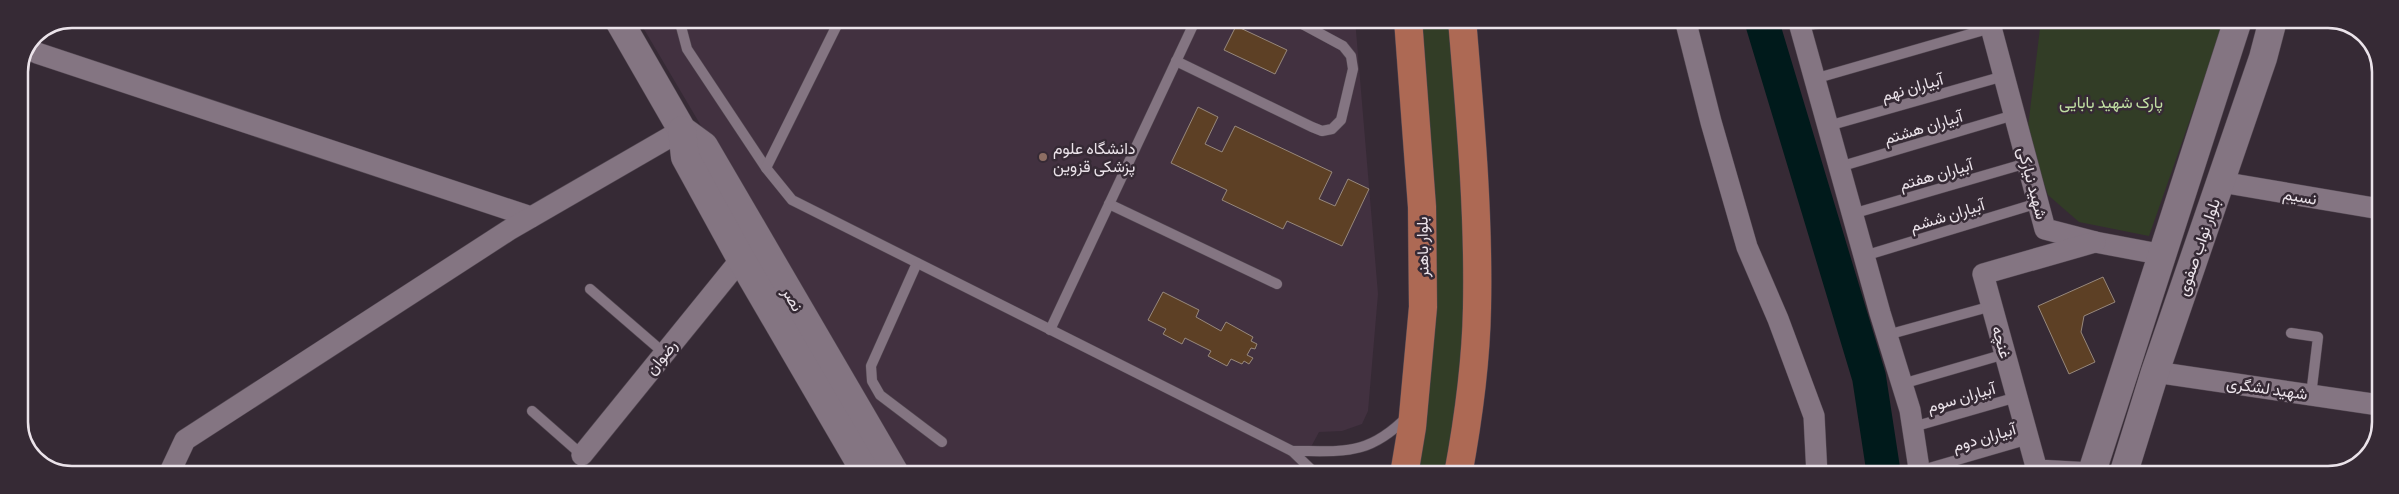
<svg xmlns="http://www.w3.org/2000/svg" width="2399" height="494" viewBox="0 0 2399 494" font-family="Manrope,Vazirmatn,sans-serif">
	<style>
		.built { fill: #423140 }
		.green { fill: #323d26 }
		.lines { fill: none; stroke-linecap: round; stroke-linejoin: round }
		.river { stroke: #001a1b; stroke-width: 34 }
		.building { fill: #5d4025; stroke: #97887c }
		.lane-casing { stroke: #534852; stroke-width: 11 }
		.street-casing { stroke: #534852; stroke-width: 22 }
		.secondary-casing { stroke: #534852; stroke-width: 29 }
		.primary-casing { stroke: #534852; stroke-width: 29 }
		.lane { stroke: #847582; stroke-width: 10 }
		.street { stroke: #847582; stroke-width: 21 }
		.secondary { stroke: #847582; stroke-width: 28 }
		.primary { stroke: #ad6954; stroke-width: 28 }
		.education-dot { fill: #8d6e63; stroke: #362a35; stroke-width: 2 }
		.labels { text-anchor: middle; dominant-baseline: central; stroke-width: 5; stroke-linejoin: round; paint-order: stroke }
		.street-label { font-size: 16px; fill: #ebe3ea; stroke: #362a35 }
		.park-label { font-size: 16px; fill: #c1e0a3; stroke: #362a35 }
		.poi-label { font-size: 16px; fill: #ebe3ea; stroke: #362a35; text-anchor: start }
		.rim { fill: none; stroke: #ebe3ea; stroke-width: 2.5 }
	</style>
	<rect width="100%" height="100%" fill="#362a35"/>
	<polygon class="built" points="638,19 1355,19 1378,294 1368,411 1362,424 1342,431 1319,432 1296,475 907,475"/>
	<g class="green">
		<polygon points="1408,19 1462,19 1475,205 1458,475 1404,475 1412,427"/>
		<polygon points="2041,20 2225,20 2149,236 2079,222 2048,195 2027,135"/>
	</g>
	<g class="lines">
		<polyline class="river" points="1761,19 1869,377 1884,475"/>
	</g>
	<g class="building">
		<polygon points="1236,26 1287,50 1275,74 1224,50"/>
		<polygon points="1198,107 1218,117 1205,144 1222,152 1235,126 1332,172 1319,199 1335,206 1348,179 1369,189 1342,246 1287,221 1283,229 1222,200 1227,190 1171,163"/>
		<polygon points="2103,277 2115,302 2084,316 2081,332 2095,362 2069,374 2038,306"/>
		<polygon points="1163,292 1199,310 1196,317 1221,331 1226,322 1253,337 1251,341 1257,344 1255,349 1251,348 1247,355 1253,358 1249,364 1244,361 1242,364 1231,359 1227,366 1208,356 1211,351 1185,338 1182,344 1163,334 1166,329 1148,320"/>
	</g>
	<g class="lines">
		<defs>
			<g id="lane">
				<polyline points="679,19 687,49 766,168 792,200 1292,451 1317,475"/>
				<polyline points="1799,26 1846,20"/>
				<polyline points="1176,61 1312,127 1322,131 1332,129 1341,120 1353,69 1351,56 1343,46 1293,19"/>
				<polyline points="1814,79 1991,28"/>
				<polyline points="1828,126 2004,76"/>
				<polyline points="1839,167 2014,115"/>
				<polyline points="766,168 840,19"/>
				<polyline points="1109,204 1277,284"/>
				<polyline points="1852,214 2027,163"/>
				<polyline points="1864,256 2038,203"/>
				<polyline points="917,263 871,366 872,381 880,395 942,442"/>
				<polyline points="590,289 664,353"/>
				<polyline points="1050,330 1196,19"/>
				<polyline points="2291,333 2318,337 2311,395"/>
				<polyline points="1887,335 1992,306"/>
				<polyline points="1902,384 2005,354"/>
				<polyline points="532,411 582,455"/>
				<polyline points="1913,427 2017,397"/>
				<path d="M 1292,451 C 1345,451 1368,456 1407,417"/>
				<polyline points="1919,471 2029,439"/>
			</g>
			<g id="street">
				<polyline points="1685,19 1711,122 1747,247 1778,319 1814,416 1817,475"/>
				<polyline points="1798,19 1880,313 1910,410 1920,475"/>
				<polyline points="1989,20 2045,229 2095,242 2164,255"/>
				<polyline points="37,53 531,217"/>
				<polyline points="2221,182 2380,209"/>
				<polyline points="2155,372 2379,405"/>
				<polyline points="582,455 741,259"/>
				<polyline points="2092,473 2037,470 1983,274 2095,242"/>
				<polyline points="169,474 185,440 509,230 682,130"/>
			</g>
			<g id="secondary">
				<polyline points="618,19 682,130 704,146 896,475"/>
				<polyline points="682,130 685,157 741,259 867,475"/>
				<polyline points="2091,475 2238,20"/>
				<polyline points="2123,475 2155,372 2263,58 2273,20"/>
			</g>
			<g id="primary">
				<polyline points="1404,475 1412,427 1423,307 1422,207 1408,19"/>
				<path d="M 1458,475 C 1468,421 1476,363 1477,308 C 1479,212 1470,115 1462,19"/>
			</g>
		</defs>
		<use href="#lane" class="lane-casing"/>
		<use href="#street" class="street-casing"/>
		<use href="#secondary" class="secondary-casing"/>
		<use href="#primary" class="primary-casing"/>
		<use href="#lane" class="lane"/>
		<use href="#street" class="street"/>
		<use href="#secondary" class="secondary"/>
		<use href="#primary" class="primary"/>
	</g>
	<circle class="education-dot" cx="1043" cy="157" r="5"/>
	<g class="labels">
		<g class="street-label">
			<text transform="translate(1912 87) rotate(-16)">آبیاران نهم</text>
			<text transform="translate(1923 127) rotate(-17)">آبیاران هشتم</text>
			<text transform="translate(1936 174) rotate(-16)">آبیاران هفتم</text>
			<text transform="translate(2033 183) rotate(75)">شهید نیارکی</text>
			<text transform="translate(2300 196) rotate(10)">نسیم</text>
			<text transform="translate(1947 215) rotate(-17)">آبیاران ششم</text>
			<text transform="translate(1422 247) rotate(-91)">بلوار باهنر</text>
			<text transform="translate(2198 247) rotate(-71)">بلوار نواب صفوی</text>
			<text transform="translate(793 299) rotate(60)">نصر</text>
			<text transform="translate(2002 342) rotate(74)">غنچه</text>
			<text transform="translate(661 357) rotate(-51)">رضوان</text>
			<text transform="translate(2267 388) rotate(8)">شهید لشگری</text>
			<text transform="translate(1961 397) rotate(-16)">آبیاران سوم</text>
			<text transform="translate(1984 437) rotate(-16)">آبیاران دوم</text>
		</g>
		<g class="park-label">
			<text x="2111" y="102">پارک شهید بابایی</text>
		</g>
		<g class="poi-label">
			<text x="1053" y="148">دانشگاه علوم<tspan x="1053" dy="18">پزشکی قزوین</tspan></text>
		</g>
	</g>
	<path d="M0 0H2399V494H0ZM72 28H2328A44 44 0 0 1 2372 72V422A44 44 0 0 1 2328 466H72A44 44 0 0 1 28 422V72A44 44 0 0 1 72 28Z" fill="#362a35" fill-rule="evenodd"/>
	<path class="rim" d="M72 28H2328A44 44 0 0 1 2372 72V422A44 44 0 0 1 2328 466H72A44 44 0 0 1 28 422V72A44 44 0 0 1 72 28Z"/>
</svg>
